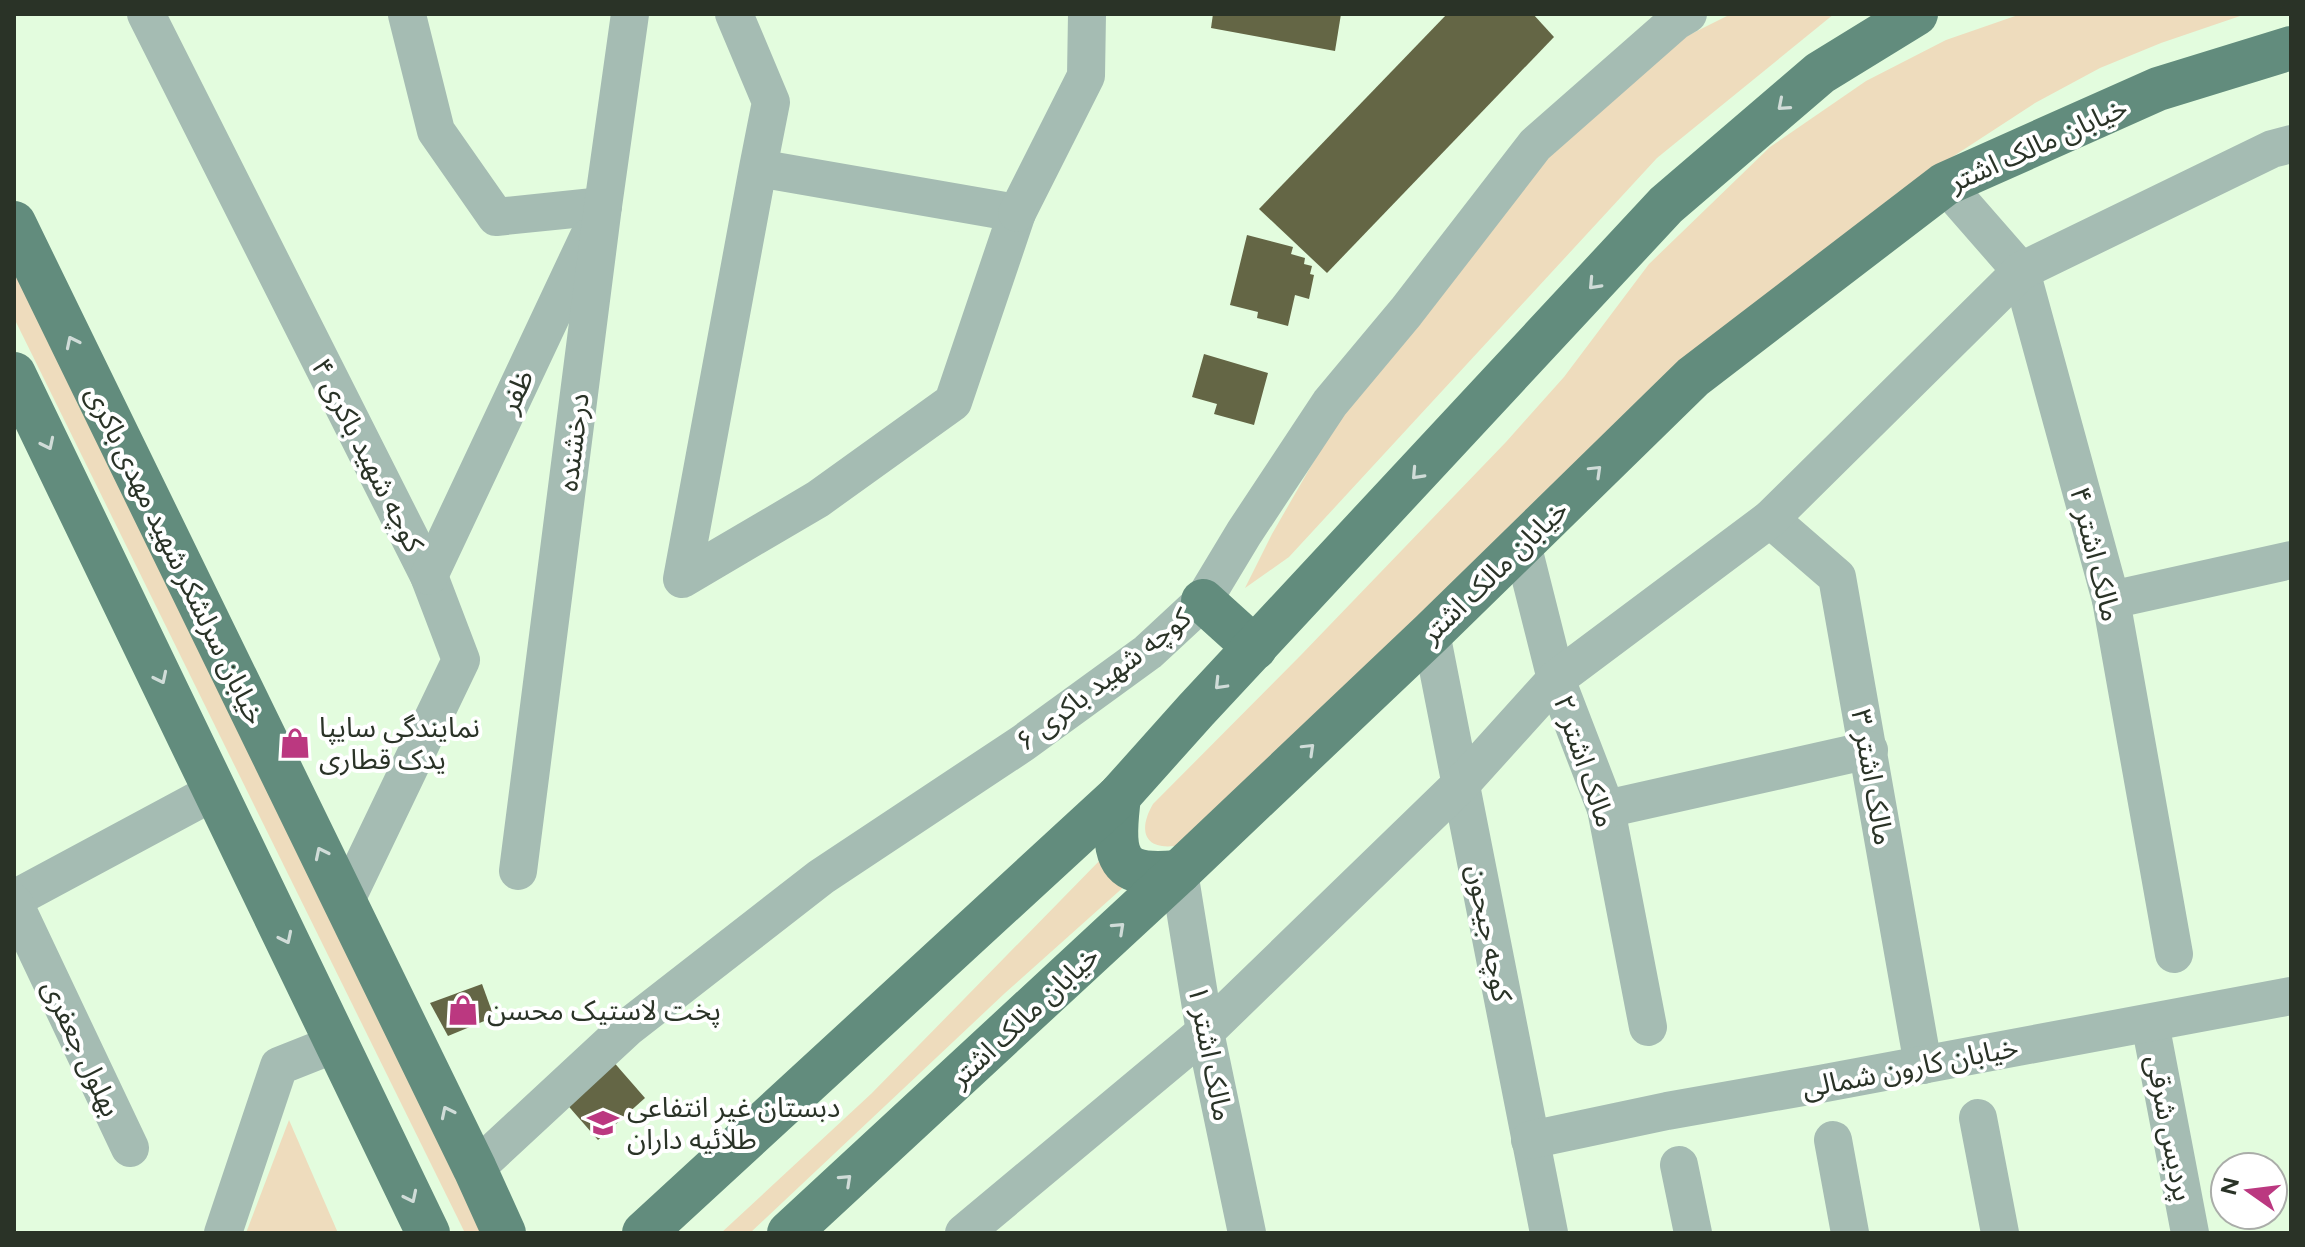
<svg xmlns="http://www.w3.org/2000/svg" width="2305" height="1247" viewBox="0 0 2305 1247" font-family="Figtree,'Noto Sans Arabic',sans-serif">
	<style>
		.green { fill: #eedcbd }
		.building { fill: #646645 }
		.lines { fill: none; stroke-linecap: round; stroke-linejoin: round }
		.minor { stroke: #a5bcb3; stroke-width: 38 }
		.major { stroke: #628c7d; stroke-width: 44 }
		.oneway { stroke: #d0dcd8 }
		.labels { text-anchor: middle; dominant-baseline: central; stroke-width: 8; stroke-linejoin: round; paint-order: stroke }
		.street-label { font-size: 28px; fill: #2a3327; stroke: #fff }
		.poi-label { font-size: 28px; fill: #2a3327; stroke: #fff; text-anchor: start }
	</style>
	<rect width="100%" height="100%" fill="#e3fcde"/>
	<g class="green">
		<polygon points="1731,14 1834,14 1657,158 1289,557 1245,588 1272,534 1353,393 1555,146 1679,40"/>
		<path d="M 2021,14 L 2246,14 L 2161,43 L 2100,68 L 2035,103 L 1897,193 L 1410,624 L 1175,846 C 1142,850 1139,828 1153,804 L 1301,655 L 1506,442 L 1564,377 L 1649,264 L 1770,147 L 1866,81 L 1946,40 Z"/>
		<polygon points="14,261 491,1233 465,1233 14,318"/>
		<polygon points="1105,855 1127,884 1005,993 750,1233 721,1233 872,1093"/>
		<polygon points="289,1120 338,1233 246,1233"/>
	</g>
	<g class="building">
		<polygon points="1213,14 1341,14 1335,51 1211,28"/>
		<polygon points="1447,14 1533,14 1554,37 1327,273 1259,209"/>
		<polygon points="1247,235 1293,247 1291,254 1305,258 1304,264 1312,266 1310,274 1314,275 1309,299 1295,295 1288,326 1257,318 1258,312 1230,305"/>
		<polygon points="1204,354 1268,373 1254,425 1214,414 1217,404 1192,397"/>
		<polygon points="482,984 494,1017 448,1036 430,1003"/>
		<polygon points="611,1059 645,1098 598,1140 564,1101"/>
	</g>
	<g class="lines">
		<g class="minor">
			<polyline points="146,14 429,576 461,660 345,902"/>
			<polyline points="734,14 771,102 758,168 682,579 818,499 953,402 1017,213 758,168"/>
			<polyline points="407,15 436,131 496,217 603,206"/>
			<polyline points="1945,184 2021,271 2111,600 2174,954"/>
			<polyline points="1017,213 1086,76 1087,14"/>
			<polyline points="1770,519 1837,577 1923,1065"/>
			<polyline points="1522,544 1556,679 1606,809 1648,1027"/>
			<polyline points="429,576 588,238"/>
			<polyline points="2111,600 2291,560"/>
			<polyline points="1431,633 1549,1233"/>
			<polyline points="1606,809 1869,750"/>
			<polyline points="518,871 603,206 630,14"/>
			<polyline points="1179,872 1205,1032 1247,1233"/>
			<polyline points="14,899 215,791"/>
			<polyline points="14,903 130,1148"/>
			<polyline points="2150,1023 2190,1233"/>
			<polyline points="1978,1118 2000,1233"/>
			<polyline points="1530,1140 1667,1111 1820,1084 2291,996"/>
			<polyline points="1833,1140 1850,1233"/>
			<polyline points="1679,1165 1693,1233"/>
			<polyline points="475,1169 627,1028 821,877 1023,743 1148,652 1203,601 1244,533 1330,403 1406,312 1535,145 1676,21 1688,14"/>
			<polyline points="223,1233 279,1066 337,1043"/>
			<polyline points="964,1233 1205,1032 1462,783 1556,679 1770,519 2021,271 2272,149 2291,144"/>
		</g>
		<g class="major">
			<polyline points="14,223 475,1169 504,1233"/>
			<polyline points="14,374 428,1233"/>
			<polyline points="1203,601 1255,648"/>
			<path d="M 1119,796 C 1117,818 1109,858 1133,869 C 1146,875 1165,873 1179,872"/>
			<polyline points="644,1233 1119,796 1196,710 1666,205 1820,73 1916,14"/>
			<polyline points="789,1233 1179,872 1431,633 1693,377 1945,184 2158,89 2291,48"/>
		</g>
	</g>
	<defs><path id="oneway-chevron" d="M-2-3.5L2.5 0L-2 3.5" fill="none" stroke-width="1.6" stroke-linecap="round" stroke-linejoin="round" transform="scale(2)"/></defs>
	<g class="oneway">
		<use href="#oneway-chevron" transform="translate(1783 105) rotate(139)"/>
		<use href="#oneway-chevron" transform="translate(1594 284) rotate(133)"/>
		<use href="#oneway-chevron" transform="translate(72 342) rotate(-116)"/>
		<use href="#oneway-chevron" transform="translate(48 444) rotate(64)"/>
		<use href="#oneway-chevron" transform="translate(1596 471) rotate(-44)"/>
		<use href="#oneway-chevron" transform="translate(1417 474) rotate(133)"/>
		<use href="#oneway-chevron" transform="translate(161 678) rotate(64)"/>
		<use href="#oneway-chevron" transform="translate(1220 684) rotate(134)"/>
		<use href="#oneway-chevron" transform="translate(1309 749) rotate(-44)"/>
		<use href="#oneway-chevron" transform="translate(321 853) rotate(-116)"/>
		<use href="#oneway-chevron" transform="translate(1119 928) rotate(-43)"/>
		<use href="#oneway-chevron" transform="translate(286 938) rotate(64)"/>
		<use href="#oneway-chevron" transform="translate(447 1112) rotate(-116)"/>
		<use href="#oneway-chevron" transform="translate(846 1180) rotate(-43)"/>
		<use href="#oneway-chevron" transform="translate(411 1197) rotate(64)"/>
	</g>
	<defs>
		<symbol id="shop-bare" viewBox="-9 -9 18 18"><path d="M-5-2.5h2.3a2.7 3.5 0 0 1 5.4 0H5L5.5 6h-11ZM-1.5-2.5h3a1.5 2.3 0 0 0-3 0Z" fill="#bb3880" stroke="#fff" stroke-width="2.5" paint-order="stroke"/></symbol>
		<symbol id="school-bare" viewBox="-9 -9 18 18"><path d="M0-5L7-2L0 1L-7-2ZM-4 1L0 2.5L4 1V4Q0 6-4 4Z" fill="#bb3880" stroke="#fff" stroke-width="2.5" paint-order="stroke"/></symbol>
	</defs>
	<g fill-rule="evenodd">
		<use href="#shop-bare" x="273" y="721" width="44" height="44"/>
		<use href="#shop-bare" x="441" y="988" width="44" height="44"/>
		<use href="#school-bare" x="581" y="1101" width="44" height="44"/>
	</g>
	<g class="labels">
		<g class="street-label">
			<text transform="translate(2038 144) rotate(-24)">خیابان مالک اشتر</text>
			<text transform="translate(516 391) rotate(-65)">ظفر</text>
			<text transform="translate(573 442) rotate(-83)">درخشنده</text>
			<text transform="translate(368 455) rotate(63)">کوچه شهید باکری ۴</text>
			<text transform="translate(2096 554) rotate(76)">مالک اشتر ۴</text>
			<text transform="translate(176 555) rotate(64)">خیابان سرلشکر شهید مهدی باکری</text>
			<text transform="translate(1494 571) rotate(-44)">خیابان مالک اشتر</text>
			<text transform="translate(1103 679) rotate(-38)">کوچه شهید باکری ۶</text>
			<text transform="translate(1585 761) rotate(71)">مالک اشتر ۲</text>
			<text transform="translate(1873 777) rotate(80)">مالک اشتر ۳</text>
			<text transform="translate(1490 933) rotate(79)">کوچه جیحون</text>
			<text transform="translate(1024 1016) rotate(-43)">خیابان مالک اشتر</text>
			<text transform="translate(82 1048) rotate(65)">بهلول جعفری</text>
			<text transform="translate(1211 1053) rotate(79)">مالک اشتر ۱</text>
			<text transform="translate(1910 1067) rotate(-11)">خیابان کارون شمالی</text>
			<text transform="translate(2170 1128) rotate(79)">پردیس شرقی</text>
		</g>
		<g class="poi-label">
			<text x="319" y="727">نمایندگی سایپا<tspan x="319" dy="32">یدک قطاری</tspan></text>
			<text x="487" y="1010">پخت لاستیک محسن</text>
			<text x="627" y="1107">دبستان غیر انتفاعی<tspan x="627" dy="32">طلائیه داران</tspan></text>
		</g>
	</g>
	<rect width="2305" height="1247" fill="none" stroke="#2a3327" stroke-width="32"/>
	<g transform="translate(2249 1191) rotate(284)"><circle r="38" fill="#ffffff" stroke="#aaada9" stroke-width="2"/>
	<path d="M0-6L14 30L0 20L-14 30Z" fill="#bb3880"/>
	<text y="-12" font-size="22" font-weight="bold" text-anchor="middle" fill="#2a3327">N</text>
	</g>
</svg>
